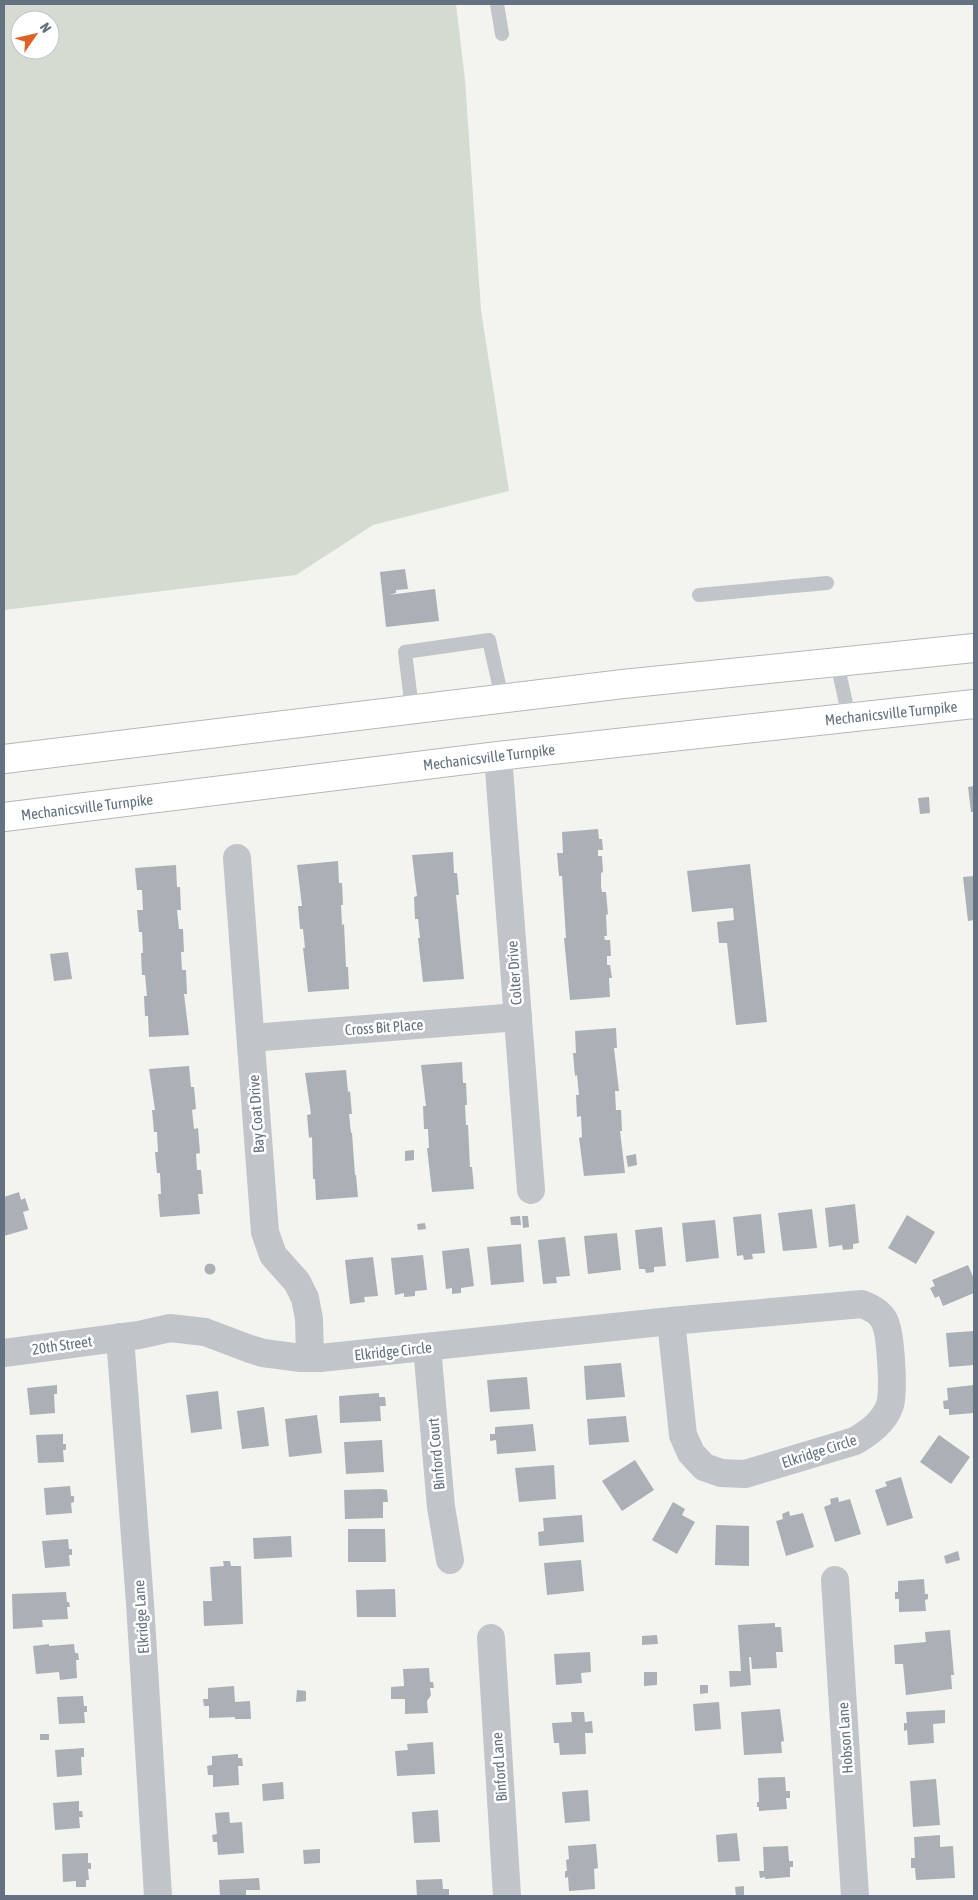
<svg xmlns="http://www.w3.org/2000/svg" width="978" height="1900" viewBox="0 0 978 1900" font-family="'Asap Condensed',sans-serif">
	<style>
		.green { fill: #d4dbd1; fill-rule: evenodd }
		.building { fill: #aab0b5 }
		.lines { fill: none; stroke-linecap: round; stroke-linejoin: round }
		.trunk-casing { stroke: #b4b7ba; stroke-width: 30 }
		.service { stroke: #c1c4c8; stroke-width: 14 }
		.minor { stroke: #c1c4c8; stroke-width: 28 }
		.trunk { stroke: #fff; stroke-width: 28 }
		.labels { text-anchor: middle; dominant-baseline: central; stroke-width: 5; stroke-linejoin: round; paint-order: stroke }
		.street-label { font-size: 15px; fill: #637180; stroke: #fff }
	</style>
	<rect width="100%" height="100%" fill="#f3f4f0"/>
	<path class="green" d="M 4,4 L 456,4 L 465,80 L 481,310 L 509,491 L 373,525 L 296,575 L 4,610 ZM 20,20 L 50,20 L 50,50 L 20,50 Z"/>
	<g class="building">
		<polygon points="405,569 408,589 396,590 396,593 389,595 435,589 439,621 386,627 380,572"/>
		<polygon points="974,786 974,812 971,812 968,787"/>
		<polygon points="929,797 930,813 920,814 918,798"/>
		<polygon points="598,829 599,839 602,839 603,850 598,850 598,856 602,856 603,872 601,873 601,887 602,892 606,892 608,914 606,915 607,936 604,936 605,940 610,940 611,956 607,956 607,965 610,965 612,978 609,978 610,997 570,1000 564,938 566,938 562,876 559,876 557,853 563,853 562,832"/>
		<polygon points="453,852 454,873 457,873 459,895 456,895 464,979 423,982 418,938 420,938 418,919 415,919 414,897 417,896 412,855"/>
		<polygon points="338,861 339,883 342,883 343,905 341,905 342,925 344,924 346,967 348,967 349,989 308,992 303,948 305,948 303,929 300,929 298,906 302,906 297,865"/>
		<polygon points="750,864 767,1022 736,1025 727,943 719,943 717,922 734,920 733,908 692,912 687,871"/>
		<polygon points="176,865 177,887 180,887 181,910 177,910 179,929 183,929 184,952 181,952 182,970 186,970 187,994 184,994 189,1035 149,1037 148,1016 145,1016 144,996 147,996 145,975 142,975 141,953 143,953 142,932 139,932 137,910 143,910 142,890 137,890 135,868"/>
		<polygon points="974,876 974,920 968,921 963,877"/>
		<polygon points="68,952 72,979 54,981 50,954"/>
		<polygon points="616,1028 617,1048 614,1048 619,1091 615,1091 616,1110 621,1110 622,1131 620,1131 625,1173 584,1176 579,1138 582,1137 581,1116 577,1117 576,1095 579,1095 577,1075 575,1076 573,1053 576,1053 575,1031"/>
		<polygon points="462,1062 463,1083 466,1083 467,1105 465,1105 466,1125 468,1125 470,1167 472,1167 474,1189 432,1192 427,1148 429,1148 428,1129 424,1129 423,1106 426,1106 421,1065"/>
		<polygon points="189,1066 191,1087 194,1087 196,1109 192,1110 194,1129 198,1128 200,1153 196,1154 197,1170 201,1170 203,1194 198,1194 200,1214 160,1217 158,1194 161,1194 160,1173 157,1173 155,1152 158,1152 157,1132 154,1132 152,1110 155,1110 149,1069"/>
		<polygon points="346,1070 348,1092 350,1091 352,1114 349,1114 351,1133 352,1133 355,1175 356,1175 358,1197 316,1200 315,1179 313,1179 312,1137 309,1138 307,1115 311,1114 305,1073"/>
		<polygon points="414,1150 414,1160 405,1161 405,1151"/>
		<polygon points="636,1154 637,1165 628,1167 626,1156"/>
		<polygon points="19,1192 21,1200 25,1198 29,1210 23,1212 28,1229 4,1236 4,1197"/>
		<polygon points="855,1204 859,1243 853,1244 853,1249 843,1250 842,1245 829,1247 825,1208"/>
		<polygon points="812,1209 817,1248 783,1251 778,1213"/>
		<polygon points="761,1214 765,1253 752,1254 753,1259 744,1260 743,1255 737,1256 733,1217"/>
		<polygon points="907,1215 935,1232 916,1264 888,1248"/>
		<polygon points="520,1216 521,1225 511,1225 510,1217"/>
		<polygon points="522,1216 528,1216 529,1227 523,1228"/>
		<polygon points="715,1220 719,1258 686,1262 682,1223"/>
		<polygon points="425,1223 426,1229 418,1230 417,1224"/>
		<polygon points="662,1227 666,1266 654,1267 654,1272 646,1273 645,1269 639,1269 635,1230"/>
		<polygon points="617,1233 621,1270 588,1274 584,1236"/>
		<polygon points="565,1237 570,1276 556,1277 557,1283 543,1284 538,1240"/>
		<polygon points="521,1244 524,1282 491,1285 487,1247"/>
		<polygon points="469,1248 474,1286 461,1288 461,1293 452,1294 452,1288 446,1289 442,1251"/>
		<polygon points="423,1255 427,1290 415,1291 415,1296 404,1297 404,1293 395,1295 391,1258"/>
		<polygon points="373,1257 378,1296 364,1297 365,1302 350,1304 345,1260"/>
		<circle cx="210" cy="1269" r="5.5"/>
		<polygon points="968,1265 974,1279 974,1293 943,1306 939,1296 935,1298 930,1288 935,1286 932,1280"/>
		<polygon points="974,1331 974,1365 949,1367 946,1333"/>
		<polygon points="621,1363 625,1397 586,1400 584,1366"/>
		<polygon points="527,1377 530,1409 490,1412 487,1380"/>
		<polygon points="57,1385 57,1394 54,1394 55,1413 30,1415 27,1388"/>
		<polygon points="974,1385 974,1413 949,1415 949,1409 944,1409 943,1401 948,1400 947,1388"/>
		<polygon points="218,1391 222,1429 191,1433 186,1395"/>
		<polygon points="379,1393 379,1397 385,1397 386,1406 380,1406 381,1421 340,1423 339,1396"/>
		<polygon points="264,1407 269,1446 242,1449 237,1411"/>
		<polygon points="317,1415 322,1453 289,1457 285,1419"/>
		<polygon points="626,1416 629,1442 589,1445 587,1419"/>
		<polygon points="533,1424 536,1451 497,1454 496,1440 490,1441 490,1434 495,1434 495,1427"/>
		<polygon points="63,1434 63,1444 66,1444 66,1450 63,1450 64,1462 38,1463 36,1435"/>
		<polygon points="939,1435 970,1457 951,1484 920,1462"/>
		<polygon points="382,1440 384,1472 346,1474 344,1442"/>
		<polygon points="635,1460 654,1490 622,1511 602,1481"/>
		<polygon points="554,1465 556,1499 519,1502 515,1468"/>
		<polygon points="901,1477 913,1518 887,1526 875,1490 887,1486 885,1482"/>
		<polygon points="70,1486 71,1496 74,1496 74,1502 71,1503 72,1513 46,1515 44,1488"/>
		<polygon points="381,1489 387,1490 388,1502 383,1502 383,1518 345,1519 344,1490"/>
		<polygon points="838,1497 839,1502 850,1499 861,1534 835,1542 824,1507 831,1504 830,1499"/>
		<polygon points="673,1502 685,1509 682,1515 695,1522 677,1554 652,1540"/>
		<polygon points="789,1511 790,1516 803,1513 814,1547 786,1556 776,1521 783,1519 782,1514"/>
		<polygon points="582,1515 584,1542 539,1546 538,1532 544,1531 543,1518"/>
		<polygon points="716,1525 749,1526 749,1566 715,1565"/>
		<polygon points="348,1529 385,1529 386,1562 348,1562"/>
		<polygon points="291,1536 292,1557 254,1559 253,1538"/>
		<polygon points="68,1539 69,1549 72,1549 72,1555 69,1555 70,1566 45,1568 42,1541"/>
		<polygon points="958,1551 960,1560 946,1564 944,1556"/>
		<polygon points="581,1560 584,1591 547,1595 544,1563"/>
		<polygon points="223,1561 230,1561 231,1566 241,1566 243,1624 204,1626 203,1601 212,1601 210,1567 224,1566"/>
		<polygon points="924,1579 925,1594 928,1594 928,1599 925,1600 926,1611 899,1612 899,1599 895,1599 895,1592 898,1592 898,1581"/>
		<polygon points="395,1589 396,1617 357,1617 356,1590"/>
		<polygon points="66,1592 67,1602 69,1602 70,1607 67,1607 68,1619 42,1620 43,1627 13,1629 12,1594"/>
		<polygon points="775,1623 775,1627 781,1627 783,1652 776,1652 777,1668 752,1669 751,1657 749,1657 751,1685 730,1687 729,1671 741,1671 738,1625"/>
		<polygon points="950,1630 954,1675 951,1675 952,1689 906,1695 903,1664 895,1664 894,1645 926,1642 925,1632"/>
		<polygon points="657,1635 658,1644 642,1645 642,1636"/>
		<polygon points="49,1644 49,1646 74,1644 75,1653 78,1653 79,1660 76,1660 77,1678 60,1680 59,1672 36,1674 33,1646"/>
		<polygon points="590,1652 591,1672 581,1673 582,1683 556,1685 554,1654"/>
		<polygon points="429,1668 430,1682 433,1682 434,1688 430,1688 431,1695 427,1701 428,1713 405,1714 405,1699 391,1699 391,1687 404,1686 403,1669"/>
		<polygon points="644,1672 657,1672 657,1685 644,1686"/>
		<polygon points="700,1685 708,1685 708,1693 700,1694"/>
		<polygon points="234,1686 235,1702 250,1701 251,1719 235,1719 235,1717 209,1718 209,1706 204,1706 203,1699 208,1699 208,1688"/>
		<polygon points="297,1690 306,1691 306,1701 296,1702"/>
		<polygon points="83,1696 84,1706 87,1706 87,1712 84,1712 85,1723 59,1724 57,1697"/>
		<polygon points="719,1702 721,1729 695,1731 693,1704"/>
		<polygon points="780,1709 784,1741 781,1742 782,1753 744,1755 741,1712"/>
		<polygon points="945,1710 945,1723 933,1724 934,1743 908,1745 907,1730 904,1731 904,1723 907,1723 906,1712"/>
		<polygon points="571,1712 584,1712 585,1722 592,1721 593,1733 585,1733 586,1754 560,1755 559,1743 554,1743 552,1723 572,1722"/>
		<rect x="40" y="1734" width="9" height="6"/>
		<polygon points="433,1742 435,1774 397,1776 395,1751 408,1750 407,1744"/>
		<polygon points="84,1748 84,1757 81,1757 82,1775 57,1777 55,1750"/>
		<polygon points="238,1754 238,1758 242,1758 243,1766 238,1766 239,1785 213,1787 213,1775 208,1775 207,1766 212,1765 212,1756"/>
		<polygon points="785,1777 786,1791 790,1791 790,1798 786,1798 787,1809 759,1811 759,1807 757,1807 757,1802 759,1802 758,1778"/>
		<polygon points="936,1779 940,1825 913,1827 910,1781"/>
		<polygon points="283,1782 284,1799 263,1801 262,1784"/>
		<polygon points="588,1790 590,1821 565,1823 562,1792"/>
		<polygon points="79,1801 79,1811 82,1811 83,1817 79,1817 80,1828 55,1830 53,1803"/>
		<polygon points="438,1810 440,1842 414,1843 412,1812"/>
		<polygon points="229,1812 230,1823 242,1822 244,1853 218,1855 217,1842 213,1842 212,1835 217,1834 215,1813"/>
		<polygon points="737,1833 740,1861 718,1862 716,1835"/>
		<polygon points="940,1835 940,1847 953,1846 955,1878 916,1880 915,1868 911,1868 911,1858 915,1858 914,1837"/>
		<polygon points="596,1844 598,1868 594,1869 595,1889 569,1891 568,1877 565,1878 565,1871 567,1871 566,1860 569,1859 568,1846"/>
		<polygon points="788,1846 789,1861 793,1861 793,1867 790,1867 790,1877 765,1879 765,1877 760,1878 759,1871 764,1871 763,1847"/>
		<polygon points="320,1849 320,1863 304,1864 303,1850"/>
		<polygon points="88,1853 88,1863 91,1863 91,1869 88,1869 89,1880 86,1880 86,1887 76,1887 76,1881 63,1882 62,1854"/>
		<polygon points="259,1878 260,1890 246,1890 246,1896 220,1896 219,1880"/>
		<polygon points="442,1879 443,1889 449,1889 449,1896 417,1896 416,1880"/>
		<polygon points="744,1886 744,1896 736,1896 735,1887"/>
	</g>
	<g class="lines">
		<defs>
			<g id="trunk">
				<polyline points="4,759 623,684 974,648"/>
				<polyline points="4,817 498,756 974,704"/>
			</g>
		</defs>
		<use href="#trunk" class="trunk-casing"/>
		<g class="service">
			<polyline points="497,4 502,34"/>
			<polyline points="699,595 827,583"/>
			<polyline points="837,663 849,717"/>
			<polyline points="412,709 405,652 489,640 502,698"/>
		</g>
		<g class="minor">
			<polyline points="498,756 531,1190"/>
			<polyline points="237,858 265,1232 273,1255 297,1282 305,1298 309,1319 310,1358"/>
			<polyline points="251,1038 518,1017"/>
			<polyline points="120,1337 140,1603 158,1896"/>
			<polyline points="427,1347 441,1507 450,1560"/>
			<path d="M 4,1353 L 139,1335 L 170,1328 L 205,1332 L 250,1349 L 263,1353 L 301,1358 L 320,1358 L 671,1321 L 862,1304 C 870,1307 879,1311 884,1320 C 891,1332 894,1391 890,1405 C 884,1422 870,1432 855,1441 L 745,1474 L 721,1473 L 704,1467 L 691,1453 L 683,1435 L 671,1321"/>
			<polyline points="835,1580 855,1896"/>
			<polyline points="491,1638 507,1896"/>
		</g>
		<use href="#trunk" class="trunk"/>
	</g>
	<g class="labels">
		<g class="street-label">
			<text transform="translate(891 713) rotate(-6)">Mechanicsville Turnpike</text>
			<text transform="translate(489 757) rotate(-7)">Mechanicsville Turnpike</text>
			<text transform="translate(87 807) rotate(-7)">Mechanicsville Turnpike</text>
			<text transform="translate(514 973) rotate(-94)">Colter Drive</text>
			<text transform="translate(384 1027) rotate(-4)">Cross Bit Place</text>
			<text transform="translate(256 1114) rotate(-94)">Bay Coat Drive</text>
			<text transform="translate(62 1345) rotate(-8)">20th Street</text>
			<text transform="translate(393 1351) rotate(-6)">Elkridge Circle</text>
			<text transform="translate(819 1451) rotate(-18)">Elkridge Circle</text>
			<text transform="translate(436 1454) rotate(-95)">Binford Court</text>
			<text transform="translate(141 1617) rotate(-94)">Elkridge Lane</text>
			<text transform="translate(845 1738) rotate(-94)">Hobson Lane</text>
			<text transform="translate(499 1767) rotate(-94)">Binford Lane</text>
		</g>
	</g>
	<rect width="978" height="1900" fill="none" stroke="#637180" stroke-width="10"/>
	<g transform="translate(35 35) rotate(56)"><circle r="24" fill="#ffffff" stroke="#c1c6cc"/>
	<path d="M0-4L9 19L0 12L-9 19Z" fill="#de6126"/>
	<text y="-8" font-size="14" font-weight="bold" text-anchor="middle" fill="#637180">N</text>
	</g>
</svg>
